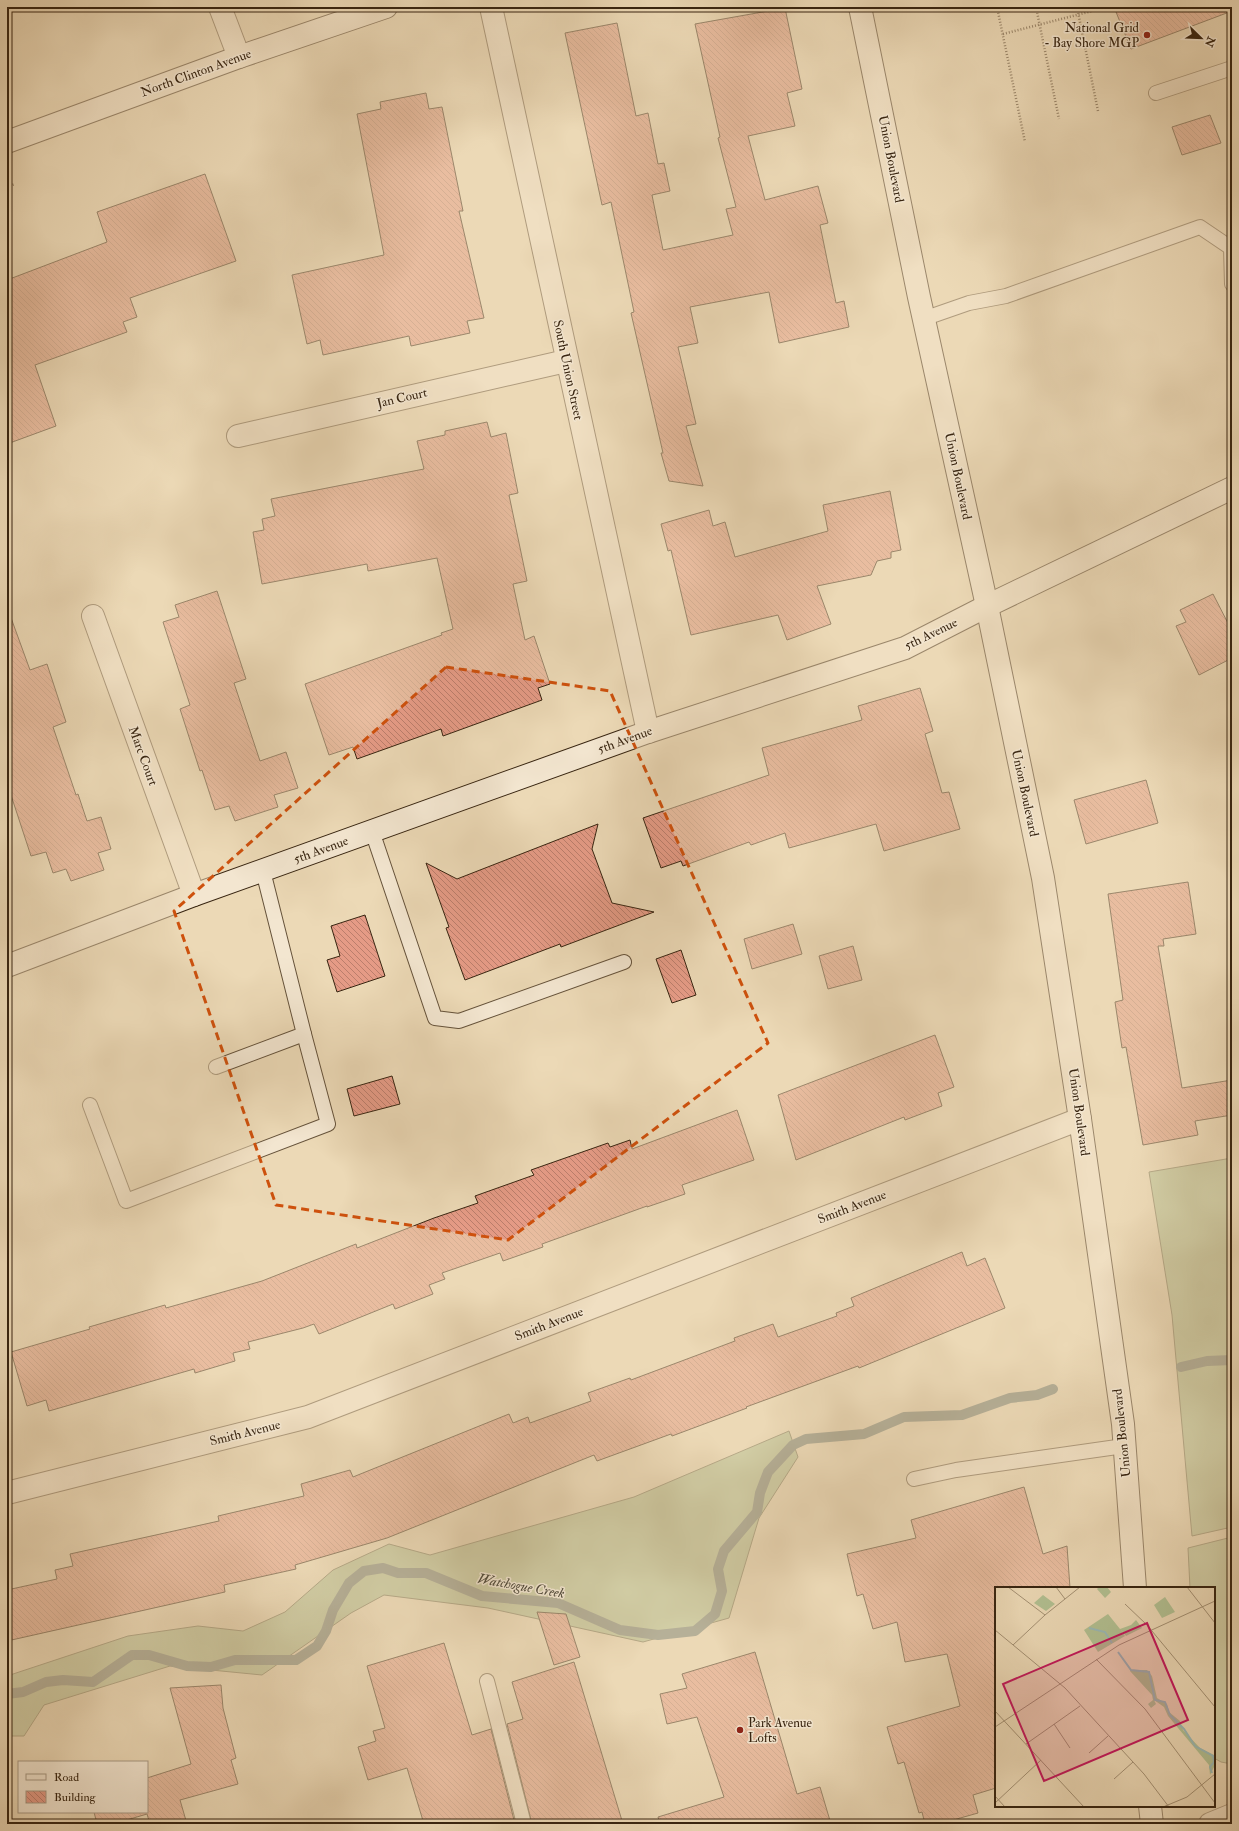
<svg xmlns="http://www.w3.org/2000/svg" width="1239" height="1831" viewBox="0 0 1239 1831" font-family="'IM FELL Double Pica',serif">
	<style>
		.grass { fill: #b2c092; stroke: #757252 }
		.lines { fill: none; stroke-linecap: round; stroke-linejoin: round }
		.stream { stroke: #737e74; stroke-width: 10 }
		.building { fill: url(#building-back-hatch); stroke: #382511 }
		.service-casing { stroke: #65523a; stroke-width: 16 }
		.minor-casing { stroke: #65523a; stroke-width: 24 }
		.secondary-casing { stroke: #382511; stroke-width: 24 }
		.path { stroke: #382511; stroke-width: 2.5; stroke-dasharray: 1 2; stroke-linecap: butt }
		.service { stroke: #f3e6d0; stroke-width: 14 }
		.minor { stroke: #f3e6d0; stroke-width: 22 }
		.secondary { stroke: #f3e6d0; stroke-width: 22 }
		.marked { fill: none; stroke: #ce510d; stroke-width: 3; stroke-dasharray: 8 5; stroke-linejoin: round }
		.poi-dot { fill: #8f2418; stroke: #f3e6d0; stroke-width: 1.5 }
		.labels { text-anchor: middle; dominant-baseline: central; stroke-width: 3; stroke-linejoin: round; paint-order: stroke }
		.poi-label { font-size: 13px; fill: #382511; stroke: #f3e6d0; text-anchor: end }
		.street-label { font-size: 13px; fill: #382511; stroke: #f3e6d0 }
		.water-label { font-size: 14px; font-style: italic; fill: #504a3a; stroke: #f3e6d0 }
		.inset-river { fill: none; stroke: #9ab9b6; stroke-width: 2 }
		.inset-road { fill: none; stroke: #a49174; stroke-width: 1 }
		.view { fill: #c2185b; fill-opacity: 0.15; stroke: #c2185b; stroke-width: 2 }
		.inset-edge { fill: none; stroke: #382511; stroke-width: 2 }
	</style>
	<defs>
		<pattern id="building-back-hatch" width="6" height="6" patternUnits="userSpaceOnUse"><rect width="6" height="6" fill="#e59b86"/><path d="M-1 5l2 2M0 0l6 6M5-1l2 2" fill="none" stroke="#bb7e6c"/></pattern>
	</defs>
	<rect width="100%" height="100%" fill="#ecd9b6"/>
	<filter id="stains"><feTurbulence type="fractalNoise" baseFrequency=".005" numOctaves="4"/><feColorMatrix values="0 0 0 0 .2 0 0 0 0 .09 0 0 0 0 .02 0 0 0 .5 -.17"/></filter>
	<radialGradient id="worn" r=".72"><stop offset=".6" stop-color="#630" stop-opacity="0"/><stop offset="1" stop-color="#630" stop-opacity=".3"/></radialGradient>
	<g class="grass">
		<polygon points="1232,1158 1232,1527 1192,1536 1172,1315 1149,1172"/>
		<polygon points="789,1431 798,1457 759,1518 729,1618 643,1642 488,1608 384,1595 351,1613 262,1675 170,1666 44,1705 24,1736 7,1736 7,1676 128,1636 198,1626 243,1631 285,1612 333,1570 389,1544 430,1555 634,1497"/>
		<polygon points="1232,1537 1232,1764 1221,1762 1214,1758 1214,1588 1190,1588 1188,1548"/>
	</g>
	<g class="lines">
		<g class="stream">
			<polyline points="1181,1367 1207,1361 1232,1360"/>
			<polyline points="7,1694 23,1692 46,1682 63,1680 93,1682 132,1655 149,1655 187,1666 211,1667 235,1660 296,1660 317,1646 326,1631 333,1610 349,1583 364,1571 383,1568 398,1573 426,1573 482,1596 558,1603 620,1630 658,1635 695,1631 715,1614 722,1591 718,1569 724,1551 757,1512 760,1493 768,1472 793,1445 806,1439 864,1434 904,1417 962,1415 1010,1398 1037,1395 1053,1389"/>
		</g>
	</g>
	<g class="building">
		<polygon points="1114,7 1232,7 1232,11 1131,49"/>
		<polygon points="785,8 802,89 787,93 795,126 748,136 765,200 818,186 828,223 820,225 836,303 844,301 849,327 779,343 769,292 690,307 698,343 678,347 696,424 686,426 703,486 669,481 661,453 663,453 631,313 634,312 611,202 602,205 565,33 617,23 636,116 648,113 658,164 664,163 670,191 652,195 663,250 733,235 726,209 736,207 718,138 720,137 695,24"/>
		<polygon points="426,93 429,109 442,107 463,211 459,211 484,318 467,321 470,333 411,346 409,336 323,355 320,340 307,344 292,275 384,255 357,114 381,109 380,102"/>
		<polygon points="1210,115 1221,143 1182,155 1172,127"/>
		<polygon points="205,174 236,261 130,298 137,317 123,322 127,332 35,365 56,426 7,444 7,280 107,242 97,212"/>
		<polygon points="487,422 491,437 506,433 518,493 509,495 527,581 513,584 525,640 534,636 550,684 538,688 542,700 443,736 441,729 357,759 353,747 329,755 305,684 442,635 441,633 453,629 437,558 368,571 367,564 262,584 253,532 264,530 262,519 275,516 271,499 424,469 417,441 445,435 445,431"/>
		<polygon points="890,491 901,550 891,552 891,558 877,561 871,575 817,586 831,624 787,640 778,615 691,635 671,550 668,551 661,524 709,510 713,526 725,522 735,557 828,531 823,505"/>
		<polygon points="217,591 246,679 234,683 260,761 286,752 298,788 274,795 278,807 235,821 229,806 215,810 202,770 200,771 180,709 190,705 163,622 179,617 175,605"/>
		<polygon points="1213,594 1232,631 1232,658 1199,675 1176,626 1186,622 1180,610"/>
		<polygon points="10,615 30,670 47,664 66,722 53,727 76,795 78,794 87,821 101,817 111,849 98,853 104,870 71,881 66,869 53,873 46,852 31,856 7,783 7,616"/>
		<polygon points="920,688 933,731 925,734 942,793 949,792 960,829 884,851 876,824 789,848 785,833 751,845 749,842 683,866 681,861 661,868 643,818 769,775 762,748 862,720 858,706"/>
		<polygon points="1146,780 1158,823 1086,844 1074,800"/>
		<polygon points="598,824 592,849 612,903 654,912 561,947 560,944 465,980 446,928 449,927 426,863 457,879"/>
		<polygon points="1188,882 1196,934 1163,939 1164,946 1158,946 1182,1088 1232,1080 1232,1115 1195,1121 1198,1135 1143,1145 1126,1047 1122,1048 1115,1002 1123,1000 1108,894"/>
		<polygon points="365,915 385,976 337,992 327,960 340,956 331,926"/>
		<polygon points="793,924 802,954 752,969 744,939"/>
		<polygon points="853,946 862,980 828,989 819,956"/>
		<polygon points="681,950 696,995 672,1003 656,959"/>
		<polygon points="935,1035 954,1087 938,1093 942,1106 905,1120 904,1117 796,1160 778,1095"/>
		<polygon points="392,1076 400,1104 354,1116 347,1089"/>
		<polygon points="737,1110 754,1160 682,1185 685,1194 647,1207 647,1206 542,1244 543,1247 503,1261 500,1253 442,1273 445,1279 429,1285 433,1294 395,1309 393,1304 319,1334 314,1324 303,1328 248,1342 250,1349 233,1353 235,1361 195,1373 194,1369 49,1411 46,1400 27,1406 11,1352 90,1329 89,1327 165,1305 166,1308 262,1281 356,1244 357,1248 434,1218 478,1203 475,1196 534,1175 531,1170 608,1143 610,1147 630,1140 632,1149"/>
		<polygon points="962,1252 967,1266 985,1258 1005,1308 859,1368 858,1366 746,1407 747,1408 672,1436 671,1434 597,1461 594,1455 387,1538 295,1565 296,1569 224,1585 225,1592 7,1641 7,1590 57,1579 55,1570 73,1566 70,1554 219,1521 218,1516 304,1496 301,1484 350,1470 353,1477 509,1414 513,1423 528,1417 530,1423 591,1401 588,1393 630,1378 631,1380 735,1341 734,1338 773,1324 778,1337 837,1316 836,1313 854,1306 851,1298"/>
		<polygon points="1024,1487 1043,1554 1067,1546 1070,1588 996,1588 996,1788 973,1795 978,1813 939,1824 925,1824 922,1812 919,1813 904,1762 898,1764 887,1727 960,1706 947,1654 905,1662 897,1622 873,1629 863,1594 857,1596 847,1554 916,1538 911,1520"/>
		<polygon points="537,1612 566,1614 580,1657 554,1665"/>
		<polygon points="444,1643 472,1735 491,1729 515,1824 424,1824 407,1768 368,1780 358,1747 376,1741 373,1731 385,1728 367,1666"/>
		<polygon points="755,1652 797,1794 820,1787 831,1824 660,1824 658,1817 724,1797 697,1717 667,1724 660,1694 687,1688 682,1674"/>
		<polygon points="574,1662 623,1824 532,1824 507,1724 523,1719 512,1682"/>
		<polygon points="221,1685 223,1708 236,1758 231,1760 238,1784 180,1800 187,1824 150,1824 147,1814 113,1824 97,1824 94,1812 147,1812 147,1778 191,1764 170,1688"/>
	</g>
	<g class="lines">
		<defs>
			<g id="service">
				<polyline points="1156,93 1232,68"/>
				<polyline points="923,319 969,303 1006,296 1200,227 1231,248 1232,284"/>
				<polyline points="372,831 435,1018 459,1021 624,962"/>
				<polyline points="216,1067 304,1034 263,871"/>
				<polyline points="90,1105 126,1201 328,1124 304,1034"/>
				<polyline points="914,1479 956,1470 1124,1446"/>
				<polyline points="487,1681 524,1824"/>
			</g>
			<g id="minor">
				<polyline points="220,7 239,57"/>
				<polyline points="491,7 648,732"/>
				<polyline points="238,436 566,361"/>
				<polyline points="93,616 194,895"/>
				<polyline points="7,1493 308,1417 1080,1119"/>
				<polyline points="1210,1824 1232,1815"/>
			</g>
			<g id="secondary">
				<polyline points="860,7 919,297 987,606 1043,878 1080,1119 1123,1424 1135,1588"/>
				<polyline points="7,142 239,57 386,7"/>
				<polyline points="7,966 194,895 648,732 905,648 987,606 1232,488"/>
				<polyline points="1150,1806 1152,1824"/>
			</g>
		</defs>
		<use href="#service" class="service-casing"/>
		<use href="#minor" class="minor-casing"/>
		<use href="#secondary" class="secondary-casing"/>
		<g class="path">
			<polyline points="997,7 1025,142"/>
			<polyline points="1036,7 1059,119"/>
			<polyline points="1077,7 1098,111"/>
			<polyline points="1003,34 1104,8"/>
			<polyline points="7,187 15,184"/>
		</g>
		<use href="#service" class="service"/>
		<use href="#minor" class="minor"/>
		<use href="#secondary" class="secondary"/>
	</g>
	<path d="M0 0H1239V1831H0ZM 446,667 L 610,691 L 768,1043 L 508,1240 L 276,1205 L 174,911 Z" fill="#ecd9b6" fill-opacity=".55" fill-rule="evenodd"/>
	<path class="marked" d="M 446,667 L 610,691 L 768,1043 L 508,1240 L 276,1205 L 174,911 Z"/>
	<g class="poi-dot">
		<circle cx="1147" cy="35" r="4"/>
		<circle cx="740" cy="1730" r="4"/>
	</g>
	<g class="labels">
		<g class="poi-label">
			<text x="1139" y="28">National Grid<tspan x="1139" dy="15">- Bay Shore MGP</tspan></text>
			<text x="748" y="1723" text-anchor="start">Park Avenue<tspan x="748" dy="15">Lofts</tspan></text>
		</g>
		<g class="street-label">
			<text transform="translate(196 73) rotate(-20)">North Clinton Avenue</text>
			<text transform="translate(891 159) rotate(79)">Union Boulevard</text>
			<text transform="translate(568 370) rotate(78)">South Union Street</text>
			<text transform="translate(402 398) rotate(-13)">Jan Court</text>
			<text transform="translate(958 476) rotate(78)">Union Boulevard</text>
			<text transform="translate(931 634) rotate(-26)">5th Avenue</text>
			<text transform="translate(625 740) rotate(-20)">5th Avenue</text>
			<text transform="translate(143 756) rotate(70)">Marc Court</text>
			<text transform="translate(1025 793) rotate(78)">Union Boulevard</text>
			<text transform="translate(321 850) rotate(-20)">5th Avenue</text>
			<text transform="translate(1079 1112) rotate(82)">Union Boulevard</text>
			<text transform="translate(852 1207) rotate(-21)">Smith Avenue</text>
			<text transform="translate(549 1324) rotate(-21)">Smith Avenue</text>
			<text transform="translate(245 1433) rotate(-14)">Smith Avenue</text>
			<text transform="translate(1122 1433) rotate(-96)">Union Boulevard</text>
		</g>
		<g class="water-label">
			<text transform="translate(521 1586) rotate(10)">Watchogue Creek</text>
		</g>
	</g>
	<g transform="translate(995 1587)">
		<rect width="220" height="220" fill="#ecd9b6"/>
		<path d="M 104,0 L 112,0 L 116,5 L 110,11 L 102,2 ZM 48,8 L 60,17 L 51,24 L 39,16 ZM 113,27 L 125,42 L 136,38 L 141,33 L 147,41 L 131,49 L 126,43 L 130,49 L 103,65 L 89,43 ZM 137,83 L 152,83 L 157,89 L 162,111 L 172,117 L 174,125 L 185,134 L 188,143 L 205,161 L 219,168 L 220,178 L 215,188 L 214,178 L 173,129 L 169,120 L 159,113 L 161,117 L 156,121 L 153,117 L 158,113 L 157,108 L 135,84 Z" fill="#b2c092"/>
		<path d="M 170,10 L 180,25 L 167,31 L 159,18 Z" fill="#b2c092"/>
		<path class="inset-river" d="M 94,41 L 110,45 L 117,56M 123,65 L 136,83 L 154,85 L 160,113 L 170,115 L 175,128 L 189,142 L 200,159 L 218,169 L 219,175 L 215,180 L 217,186"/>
		<path class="inset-road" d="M 13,0 L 50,28M 61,0 L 70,12M 192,0 L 220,36M 130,17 L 152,38 L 220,120M 0,43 L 70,101 L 149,187 L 174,220M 18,58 L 50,28 L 85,0M 101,72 L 150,122 L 220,216M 0,124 L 89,220M 59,137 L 75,161M 0,140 L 124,58 L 220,14M 31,157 L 85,119M 94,166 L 113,149M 119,192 L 138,175M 0,209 L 10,220M 0,216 L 46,173M 168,220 L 192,210 L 220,187"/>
		<path class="view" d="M 152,36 L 193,133 L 49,194 L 8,97 Z"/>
		<rect width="220" height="220" class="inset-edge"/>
	</g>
	<rect width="1239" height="1831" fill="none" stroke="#ecd9b6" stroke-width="24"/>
	<rect x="8" y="8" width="1223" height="1815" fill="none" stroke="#382511" stroke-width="2"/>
	<rect x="12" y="12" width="1215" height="1807" fill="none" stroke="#382511"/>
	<rect x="18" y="1761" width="130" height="52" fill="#f3e6d0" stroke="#a89984"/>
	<rect x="26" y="1774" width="20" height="6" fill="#f3e6d0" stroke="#a89984"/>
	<text x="54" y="1781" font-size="12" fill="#382511">Road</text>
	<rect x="26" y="1791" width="20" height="12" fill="url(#building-back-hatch)" stroke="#a89984"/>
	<text x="54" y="1801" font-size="12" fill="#382511">Building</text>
	<g transform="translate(1201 38) rotate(113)" stroke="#f3e6d0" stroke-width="3" paint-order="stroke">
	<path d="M0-3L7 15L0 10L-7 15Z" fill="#382511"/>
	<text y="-6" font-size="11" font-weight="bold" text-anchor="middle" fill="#382511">N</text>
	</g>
	<rect width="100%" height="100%" filter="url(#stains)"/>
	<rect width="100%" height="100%" fill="url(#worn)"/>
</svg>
